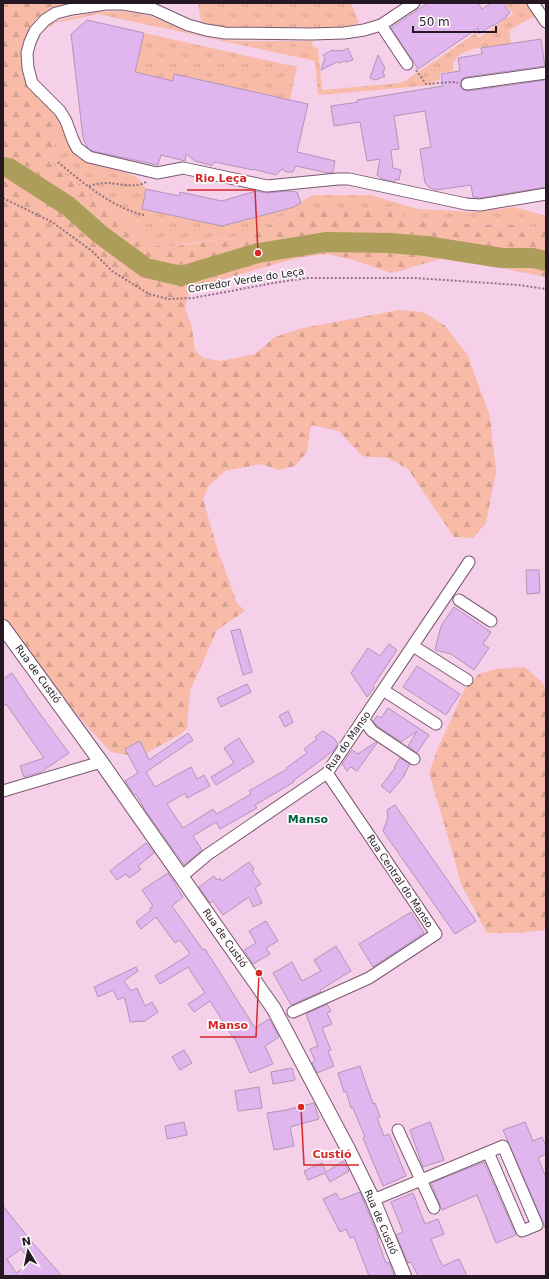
<svg xmlns="http://www.w3.org/2000/svg" width="549" height="1279" viewBox="0 0 549 1279" font-family="'DejaVu Sans',sans-serif">
	<style>
		.grass { fill: url(#grass-tufts) }
		.forest { fill: url(#forest-firs) }
		.lines { fill: none; stroke-linecap: round; stroke-linejoin: round }
		.river { stroke: #ac9e5a; stroke-width: 20 }
		.building { fill: #e1b6ee; stroke: #b096b8; fill-rule: evenodd }
		.minor-casing { stroke: #7a5870; stroke-width: 13 }
		.major-casing { stroke: #7a5870; stroke-width: 16 }
		.path { stroke: #8e7385; stroke-width: 2; stroke-dasharray: 2 2; stroke-linecap: butt }
		.minor { stroke: #fff; stroke-width: 11 }
		.major { stroke: #fff; stroke-width: 14 }
		.labels { text-anchor: middle; dominant-baseline: central; stroke-width: 3.5; stroke-linejoin: round; paint-order: stroke }
		.street-label { font-size: 10px; fill: #261822; stroke: #fdfdfd }
		.neighbourhood-label { font-size: 11px; font-weight: bold; fill: #02603b; stroke: #fdfdfd }
		.leader { fill: none; stroke: #d62828; stroke-width: 1.5 }
		.callout-dot { fill: #d62828; stroke: #fdfdfd; stroke-width: 1.5 }
		.callout-label { font-size: 11px; text-anchor: middle; font-weight: bold; fill: #d62828; stroke: #fdfdfd; stroke-width: 3.5; stroke-linejoin: round; paint-order: stroke }
	</style>
	<defs>
		<pattern id="grass-tufts" width="24" height="20" patternUnits="userSpaceOnUse"><rect width="24" height="20" fill="#f8bba8"/><path d="M3 7l-1-3M5 7V3M7 7l1-3M15 17l-1-3M17 17v-4M19 17l1-3" fill="none" stroke="#d4a090"/></pattern>
		<pattern id="forest-firs" width="22" height="20" patternUnits="userSpaceOnUse"><rect width="22" height="20" fill="#f8bba8"/><path d="M5 1l3.5 6h-7zM16 11l3.5 6h-7z" fill="#d4a090"/></pattern>
	</defs>
	<rect width="100%" height="100%" fill="#f6cfe9"/>
	<g class="grass">
		<path d="M 198,3 L 351,3 L 359,23 C 341,30 314,27 295,27 C 264,27 230,31 201,22 Z"/>
		<path d="M 505,3 L 527,3 L 535,16 L 509,30 L 511,44 L 481,48 L 480,47 C 466,52 452,53 453,71 L 440,73 L 440,80 L 433,81 L 433,85 L 318,95 L 315,61 L 98,14 L 55,23 L 41,33 L 52,23 L 59,20 L 95,12 L 120,11 L 148,15 L 190,33 L 217,39 L 236,41 L 312,41 L 313,46 L 316,48 L 318,48 L 322,90 L 401,83 L 401,82 L 405,81 L 476,33 L 479,38 L 513,14 Z"/>
		<polygon points="144,33 297,67 290,100 174,74 173,81 135,72"/>
		<path d="M 57,116 C 66,129 65,146 78,157 C 94,169 117,167 134,176 C 136,178 140,179 141,181 C 143,184 145,187 146,189 L 142,209 L 222,226 L 294,207 L 300,203 L 300,202 L 313,195 L 370,195 L 418,209 L 475,212 L 515,207 L 546,216 L 546,229 L 518,225 L 464,224 L 435,219 L 405,224 L 296,209 L 258,232 L 243,236 L 191,243 L 163,248 L 148,242 L 52,164 Z"/>
	</g>
	<g class="forest">
		<path d="M 3,3 L 73,3 L 74,4 C 67,6 59,7 52,9 C 23,20 14,61 28,86 L 57,116 L 52,164 L 148,242 L 163,248 L 243,236 L 258,232 L 296,209 L 398,207 L 406,224 L 435,219 L 464,224 L 518,225 L 546,229 L 546,277 L 501,268 L 440,259 L 392,273 L 353,260 L 327,254 L 297,258 L 206,284 L 190,287 L 185,308 L 192,328 L 195,350 L 203,358 L 220,361 L 255,354 L 275,337 L 303,328 L 399,310 L 423,312 L 444,325 L 467,354 L 490,416 L 496,472 L 486,523 L 473,538 L 454,537 L 408,469 L 388,458 L 362,456 L 339,431 L 311,425 L 307,452 L 295,466 L 278,470 L 261,464 L 225,471 L 209,486 L 203,499 L 218,551 L 237,603 L 245,611 L 217,630 L 190,691 L 187,728 L 181,734 L 139,757 L 111,752 L 85,724 L 54,686 L 3,617 Z"/>
		<polygon points="525,667 542,682 546,690 546,930 516,933 487,933 461,884 451,847 429,773 438,748 464,690 479,674 497,669"/>
	</g>
	<g class="lines">
		<polyline class="river" points="3,167 9,168 68,206 101,235 146,268 181,276 258,253 326,242 390,243 426,246 502,258 533,258 546,261"/>
	</g>
	<g class="building">
		<polygon points="428,3 478,3 482,9 491,3 503,3 510,13 506,16 507,17 493,26 493,25 479,34 478,28 418,69 391,28"/>
		<polygon points="87,20 144,33 135,72 173,81 174,74 308,104 297,152 335,161 333,172 328,173 296,166 293,172 286,172 282,169 276,175 253,169 253,170 215,162 211,166 208,164 205,164 203,163 195,161 186,154 185,161 161,155 158,165 92,151 87,147 83,138 71,34"/>
		<polygon points="541,39 545,66 466,77 462,79 460,85 462,89 468,91 546,80 546,187 480,198 473,197 471,185 436,190 430,188 425,183 420,149 431,147 425,111 394,116 399,149 391,150 393,168 401,170 399,180 395,179 395,182 382,179 377,175 380,159 367,161 360,122 334,126 331,106 358,102 357,100 443,86 441,74 460,71 458,58 482,54 481,48"/>
		<polygon points="348,48 353,60 347,62 344,61 340,63 337,62 321,70 325,58 323,55 332,50 336,51 339,50 343,51"/>
		<polygon points="378,55 385,68 383,73 385,76 376,80 370,78"/>
		<polygon points="146,189 179,196 180,192 222,201 256,191 267,193 288,191 297,192 301,203 294,207 222,226 142,209"/>
		<polygon points="526,570 539,570 540,593 527,594"/>
		<polygon points="454,607 491,632 483,644 489,648 474,670 451,654 435,650 441,626"/>
		<polygon points="240,629 252,672 243,675 231,631"/>
		<polygon points="389,644 397,650 373,686 374,688 367,697 351,673 368,648 380,656"/>
		<polygon points="417,666 460,694 446,715 403,687"/>
		<polygon points="12,673 32,703 69,753 41,772 24,777 20,766 44,758 6,704 3,707 3,679"/>
		<polygon points="247,684 251,692 221,707 217,698"/>
		<polygon points="388,708 429,735 417,753 408,746 417,731 401,742 377,726 373,721 377,716 381,718"/>
		<polygon points="288,711 293,722 285,727 279,716"/>
		<polygon points="323,731 334,738 338,744 333,751 293,781 294,782 255,805 257,808 220,829 216,822 193,836 202,850 184,865 145,810 136,794 134,795 125,781 138,773 125,749 140,741 149,760 188,733 193,740 146,772 155,787 191,767 197,779 204,775 210,786 187,798 185,793 167,804 183,828 213,809 217,814 251,794 249,791 287,769 286,768 307,753 304,749 317,739 315,737"/>
		<polygon points="239,738 254,762 216,785 211,777 234,763 224,748"/>
		<polygon points="376,742 377,743 357,771 351,767 347,771 342,764 352,750 358,754"/>
		<polygon points="400,758 410,764 404,775 405,775 390,793 381,786 395,768 394,767"/>
		<polygon points="395,805 476,921 455,934 383,831 388,818 387,810"/>
		<polygon points="146,843 154,853 138,866 141,869 129,878 126,874 117,880 110,871"/>
		<polygon points="249,862 254,869 252,871 261,884 255,888 262,903 253,907 249,897 223,915 213,901 210,903 199,887 214,876 217,880 220,878 222,881"/>
		<polygon points="168,873 183,897 172,906 203,950 205,949 255,1028 269,1019 272,1024 279,1037 265,1046 273,1064 250,1073 234,1036 234,1039 210,1001 194,1012 188,1004 205,993 188,967 160,984 155,976 190,954 180,940 175,943 156,917 141,929 136,922 151,910 150,908 153,906 142,890"/>
		<polygon points="411,912 424,933 373,967 359,944"/>
		<polygon points="266,921 278,941 266,948 270,954 253,964 244,950 256,943 249,931"/>
		<polygon points="336,946 351,971 320,990 321,992 291,1005 273,973 292,962 302,981 321,971 314,960"/>
		<polygon points="136,967 138,971 124,981 131,991 137,988 145,1006 152,1002 158,1012 145,1021 130,1022 127,1007 124,997 118,1000 113,990 98,997 94,987"/>
		<polygon points="327,1004 331,1011 327,1013 332,1024 322,1028 331,1050 328,1051 334,1066 317,1073 312,1063 315,1061 310,1049 318,1046 306,1014"/>
		<polygon points="184,1050 192,1063 180,1070 172,1057"/>
		<polygon points="360,1066 373,1104 375,1103 380,1117 377,1118 384,1136 389,1134 406,1176 383,1186 363,1138 365,1137 353,1108 351,1108 346,1091 344,1092 338,1073"/>
		<polygon points="292,1068 295,1080 273,1084 271,1072"/>
		<polygon points="259,1087 262,1108 238,1111 235,1091"/>
		<polygon points="314,1103 319,1119 290,1127 294,1146 274,1150 267,1113 286,1110"/>
		<polygon points="184,1122 187,1135 167,1139 165,1126"/>
		<polygon points="430,1122 444,1160 423,1167 410,1130"/>
		<polygon points="525,1122 533,1141 542,1137 546,1146 546,1154 538,1158 546,1177 546,1231 543,1222 503,1130"/>
		<polygon points="343,1161 349,1171 330,1182 325,1173 308,1180 304,1171 322,1163 326,1172"/>
		<polygon points="484,1162 516,1235 496,1243 477,1195 442,1210 431,1183"/>
		<polygon points="360,1192 379,1238 377,1239 386,1263 389,1262 394,1276 369,1276 354,1237 350,1238 346,1229 340,1232 323,1199 336,1193 340,1200"/>
		<polygon points="413,1193 425,1224 438,1219 444,1234 431,1239 438,1257 443,1266 459,1259 467,1276 418,1276 411,1262 408,1263 396,1235 403,1232 391,1202"/>
		<path d="M 3,1206 L 32,1242 L 62,1276 L 3,1276 ZM 21,1249 L 31,1263 L 16,1273 L 7,1259 Z"/>
	</g>
	<g class="lines">
		<defs>
			<g id="minor">
				<polyline points="414,3 381,25 364,30 344,33 311,34 225,33 206,30 188,25 153,9 123,4 106,4 72,9 56,13 45,20 35,31 30,42 27,53 28,68 32,83 60,111 66,121 73,140 77,148 89,157 157,173 183,168 267,186 338,179 349,179 466,204 480,205 546,194"/>
				<polyline points="533,3 546,22"/>
				<polyline points="381,25 407,64"/>
				<polyline points="467,84 546,73"/>
				<polyline points="459,600 491,621"/>
				<polyline points="413,646 467,680"/>
				<polyline points="383,690 436,724"/>
				<polyline points="363,719 372,731 414,759"/>
				<polyline points="3,791 101,762"/>
				<polyline points="181,877 207,855 327,773 469,562"/>
				<polyline points="293,1012 369,978 436,934 327,773"/>
				<polyline points="398,1130 434,1208"/>
				<polyline points="373,1200 503,1146 537,1225 522,1231 488,1152"/>
			</g>
			<polyline id="major" points="3,627 101,762 274,1009 348,1149 373,1200 404,1276"/>
		</defs>
		<use href="#minor" class="minor-casing"/>
		<use href="#major" class="major-casing"/>
		<g class="path">
			<polyline points="416,70 426,84 453,82 458,83"/>
			<path d="M 58,162 C 81,182 115,209 144,215"/>
			<path d="M 89,186 C 95,184 102,183 109,183 C 120,184 138,189 147,181"/>
			<polyline points="3,198 52,222 92,251 112,271 149,294 169,299 193,298 279,282 308,278 415,278 519,285 546,289"/>
		</g>
		<use href="#minor" class="minor"/>
		<use href="#major" class="major"/>
	</g>
	<g class="labels">
		<g class="street-label">
			<text transform="translate(246 280) rotate(-9)">Corredor Verde do Leça</text>
			<text transform="translate(38 674) rotate(54)">Rua de Custió</text>
			<text transform="translate(348 741) rotate(-55)">Rua do Manso</text>
			<text transform="translate(400 881) rotate(56)">Rua Central do Manso</text>
			<text transform="translate(225 938) rotate(55)">Rua de Custió</text>
			<text transform="translate(381 1222) rotate(67)">Rua de Custió</text>
		</g>
		<g class="neighbourhood-label">
			<text x="308" y="819">Manso</text>
		</g>
	</g>
	<path class="leader" d="M258 253L255 190H187M259 973L256 1037H200M301 1107L304 1165H359"/>
	<g class="callout-dot">
		<circle cx="258" cy="253" r="4"/>
		<circle cx="259" cy="973" r="4"/>
		<circle cx="301" cy="1107" r="4"/>
	</g>
	<g class="callout-label">
		<text x="221" y="182">Rio Leça</text>
		<text x="228" y="1029">Manso</text>
		<text x="332" y="1158">Custió</text>
	</g>
	<rect width="549" height="1279" fill="none" stroke="#261822" stroke-width="8"/>
	<g transform="translate(28 1251) rotate(350)" stroke="#fdfdfd" stroke-width="3" paint-order="stroke">
	<path d="M0-3L7 15L0 10L-7 15Z" fill="#261822"/>
	<text y="-6" font-size="11" font-weight="bold" text-anchor="middle" fill="#261822">N</text>
	</g>
	<path d="M413 26v6h83v-6" fill="none" stroke="#261822" stroke-width="2"/>
	<text x="419" y="26" font-size="12" fill="#261822" stroke="#fdfdfd" stroke-width="3" paint-order="stroke">50 m</text>
</svg>
